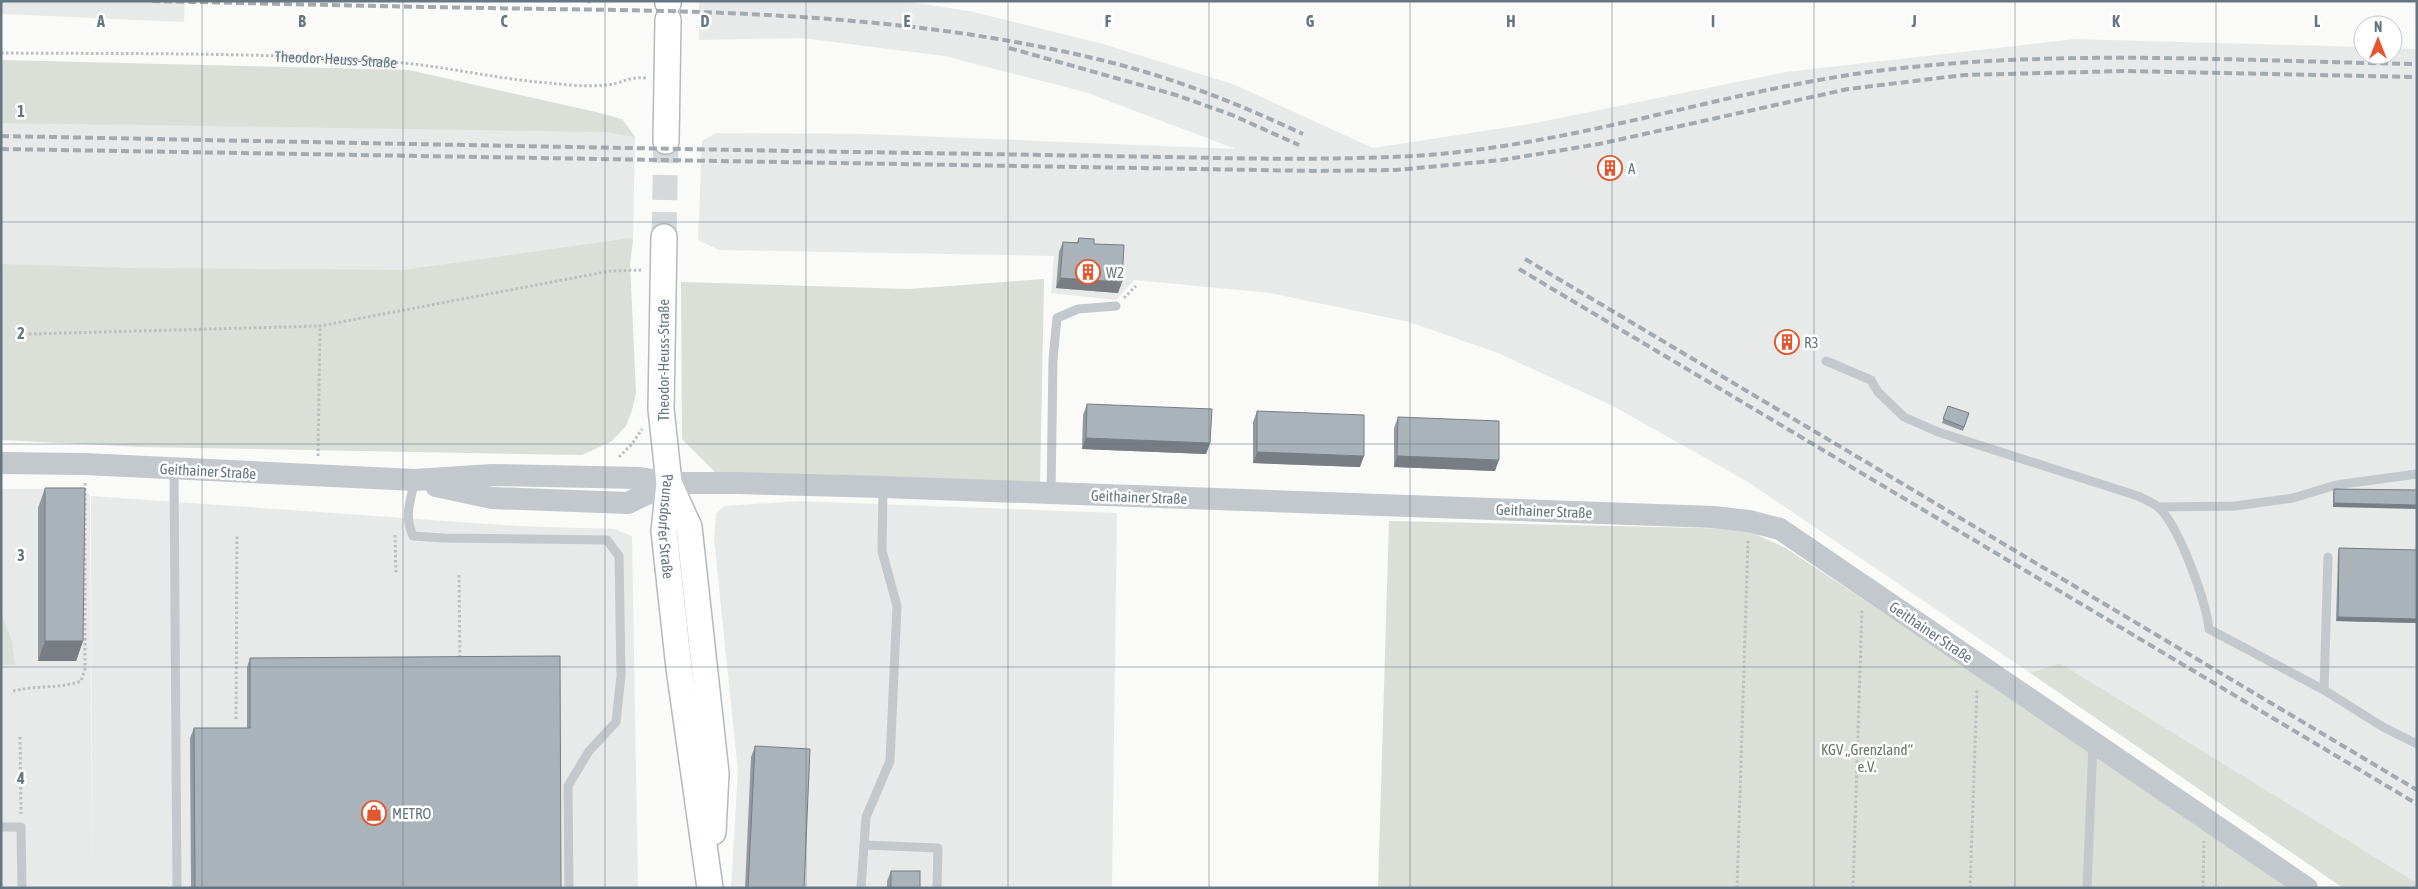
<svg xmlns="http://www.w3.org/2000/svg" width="2418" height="889" viewBox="0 0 2418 889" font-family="'Asap Condensed',sans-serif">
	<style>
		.built { fill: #e8e9e9 }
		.green { fill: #dadfd7 }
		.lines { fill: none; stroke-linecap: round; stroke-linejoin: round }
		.secondary-tunnel { stroke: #d5d9db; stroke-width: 25; stroke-dasharray: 25 12; stroke-linecap: butt }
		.secondary-casing { stroke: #b3babf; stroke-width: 28 }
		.path { stroke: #bbbfc2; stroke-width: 3; stroke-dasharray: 2.5 2.5; stroke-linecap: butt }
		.service { stroke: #c3c8cc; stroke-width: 9 }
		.tertiary { stroke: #c3c8cc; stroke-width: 22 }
		.secondary { stroke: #fff; stroke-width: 25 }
		.rail { stroke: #a2aab0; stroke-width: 4; stroke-dasharray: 8 4; stroke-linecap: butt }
		.wall { fill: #929a9f }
		.shaded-wall { fill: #777d82 }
		.building { fill: #aab3b9; stroke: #777d82 }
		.grid { fill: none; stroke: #657683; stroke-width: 1; stroke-opacity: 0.55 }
		.labels { text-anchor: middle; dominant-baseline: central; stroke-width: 5; stroke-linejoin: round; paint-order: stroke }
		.street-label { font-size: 15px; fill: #657683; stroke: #fff }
		.poi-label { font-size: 15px; fill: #657683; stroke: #fff; text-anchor: start }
		.park-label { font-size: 15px; fill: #687a64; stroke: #fff }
		.grid-label { font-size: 16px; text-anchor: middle; font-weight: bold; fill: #657683; stroke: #fff; stroke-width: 5; stroke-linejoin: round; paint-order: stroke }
	</style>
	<rect width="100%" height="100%" fill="#fafaf8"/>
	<g class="built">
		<polygon points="1,1 185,1 184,22 1,14"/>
		<polygon points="699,1 903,1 969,11 1103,44 1233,84 1373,148 1535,123 1786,72 2075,39 2363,47 2363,55 2393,55 2393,48 2417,49 2417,883 2060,663 2030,673 1748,482 1613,406 1498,353 1409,322 1270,293 1134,280 1116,300 1051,293 1054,256 719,250 698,240 702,141 716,133 870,134 1236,149 1085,92 944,56 802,38 699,40"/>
		<polygon points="1,102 622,119 635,137 633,241 630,263 1,329"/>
		<polygon points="1,489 41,489 90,494 92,888 1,888"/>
		<polygon points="91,496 518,526 614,529 632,536 638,888 92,888"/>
		<polygon points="799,501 1117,513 1112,888 731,888 738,771 714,539 716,514 724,506"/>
	</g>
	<g class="green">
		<polygon points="1,60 409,70 596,112 622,119 635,137 605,132 1,123"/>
		<polygon points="631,238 633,241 630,263 636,393 632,410 626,426 612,441 582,455 141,447 1,440 1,264 131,268 403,270"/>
		<polygon points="1044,279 1040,488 719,476 682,439 681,282 909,289"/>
		<polygon points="1389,521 1744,529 1784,547 2037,714 2291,888 1378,888"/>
		<polygon points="1,612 12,641 15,665 1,665"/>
		<polygon points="2060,663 2417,883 2417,888 2343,888 2030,673"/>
	</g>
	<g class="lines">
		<polyline class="secondary-tunnel" points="664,237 666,141"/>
		<defs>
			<g id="secondary">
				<polyline points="668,3 668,1"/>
				<polyline points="666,141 668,20"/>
				<path id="s2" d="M 664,237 L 661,409 L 669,483 L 664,531 L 679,668 L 710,888"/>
				<polyline points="669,483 689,527 716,773 713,832"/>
			</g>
		</defs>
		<use href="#secondary" class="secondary-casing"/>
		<g class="path">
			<polyline points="589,1 589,6"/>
			<path id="s1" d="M 1,53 C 131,54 262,52 392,62 C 445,66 496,79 549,83 C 567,85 588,87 606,85 C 621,84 629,76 646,78"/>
			<polyline points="1124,298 1136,286"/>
			<polyline points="29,334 320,326 610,271 643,270"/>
			<polyline points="318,456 320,326"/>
			<polyline points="619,457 632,444 642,429"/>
			<polyline points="395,535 396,575"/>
			<polyline points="1,547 1,548"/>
			<polyline points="459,575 460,660"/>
			<path d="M 13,691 C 36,685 60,689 81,681 L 85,669 L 85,483"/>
			<polyline points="236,719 237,534"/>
			<polyline points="20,737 21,814"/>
			<polyline points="1737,888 1748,541"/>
			<polyline points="1853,888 1862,609"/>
			<polyline points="1970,888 1977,688"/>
			<polyline points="2203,888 2204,841"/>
		</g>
		<g class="service">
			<path d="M 1826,361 L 1871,380 L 1878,392 L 1904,417 L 1938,432 L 2138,496 C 2145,500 2156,503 2161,510 C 2180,530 2206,601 2209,629 L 2324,690 L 2383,727 L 2417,744"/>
			<polyline points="174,470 177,888"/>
			<path d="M 415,481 C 410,501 404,516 413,536 L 443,538 L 607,540 L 619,556 L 621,676 L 616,722 L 589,751 L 568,786 L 569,888"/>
			<polyline points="1051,494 1053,359 1057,318 1078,309 1116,306"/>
			<polyline points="2160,507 2235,506 2293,498 2336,485 2417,474"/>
			<polyline points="2324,690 2328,557"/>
			<polyline points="1,827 21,827 22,888"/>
			<polyline points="864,845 938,848 937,888"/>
			<polyline points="861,888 866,817 890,761 897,606 882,551 883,488"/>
			<polyline points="2087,888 2093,743"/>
		</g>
		<g class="tertiary">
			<polyline points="1,463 85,464 415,480 492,475 640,478 669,483 739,483 883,487 1713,517 1749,521 1780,529 2307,888"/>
			<polyline points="436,486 492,498 628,503 669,483"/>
		</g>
		<use href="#secondary" class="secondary"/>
		<g class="rail">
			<path d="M 152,1 C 283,4 414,7 545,9 C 737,11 930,16 1117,64 C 1182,81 1243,106 1303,134"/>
			<polyline points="1009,48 1176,95 1232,115 1299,145"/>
			<path d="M 1,136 C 306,142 610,148 915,153 C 1000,154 1085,156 1171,157 C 1252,159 1333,160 1414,156 C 1571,146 1716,93 1869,72 C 2050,48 2235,61 2417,64"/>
			<polyline points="1,149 1318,171 1396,170 1502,160 1599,144 1848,89 1964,75 2126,71 2417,77"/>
			<polyline points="1525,259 2417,790"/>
			<polyline points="1519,269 2417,804"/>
		</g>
	</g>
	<g class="wall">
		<polygon points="1079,238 1094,244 1118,293 1056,288 1059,252 1063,242 1077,242"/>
		<polygon points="1087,404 1210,443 1206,454 1082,449 1083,415"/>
		<polygon points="1948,406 1969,413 1963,431 1942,423"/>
		<polygon points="1257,411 1360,467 1253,463 1253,422"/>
		<polygon points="1398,417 1495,471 1394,467 1394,428"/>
		<polygon points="45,488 83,641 76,661 38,661 38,508"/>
		<polygon points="2334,489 2417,490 2333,507 2333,493"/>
		<polygon points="2339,548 2417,550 2417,623 2336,621 2338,552"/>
		<polygon points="250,658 561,888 191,888 190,738 194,728 247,728 247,667"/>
		<polygon points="755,746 804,888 745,888 751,757"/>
		<polygon points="891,871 920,888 887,888 887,881"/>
	</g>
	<g class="shaded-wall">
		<polygon points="1060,278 1122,282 1118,293 1056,288"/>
		<polygon points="1086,438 1210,443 1206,454 1082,449"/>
		<polygon points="1257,452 1364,456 1360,467 1253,463"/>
		<polygon points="1397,456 1499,460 1495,471 1394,467"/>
		<polygon points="2334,503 2417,505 2417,509 2333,507"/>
		<polygon points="2338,617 2417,619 2417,623 2336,621"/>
		<polygon points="45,641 83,641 76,661 38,661"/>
	</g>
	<g class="building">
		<polygon points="1079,238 1094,239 1094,244 1124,245 1122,282 1060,278 1063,242 1078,243"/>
		<polygon points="1087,404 1212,409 1210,443 1086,438"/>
		<polygon points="1948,406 1969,413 1964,427 1943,419"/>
		<polygon points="1257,411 1364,415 1364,456 1257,452"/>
		<polygon points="1398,417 1499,421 1499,460 1397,456"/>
		<polygon points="45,488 85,488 83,641 45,641"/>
		<polygon points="2334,489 2417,490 2417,505 2334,503"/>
		<polygon points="2339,548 2417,550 2417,619 2338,617"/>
		<polygon points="560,656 561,888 195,888 194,728 250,728 250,658"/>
		<polygon points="755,746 810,749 804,888 748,888"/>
		<rect x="891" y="871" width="29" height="17"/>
	</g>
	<path class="grid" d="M 202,1 L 202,888M 403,1 L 403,888M 605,1 L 605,888M 806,1 L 806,888M 1008,1 L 1008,888M 1209,1 L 1209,888M 1410,1 L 1410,888M 1612,1 L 1612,888M 1814,1 L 1814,888M 2015,1 L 2015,888M 2216,1 L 2216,888M 1,222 L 2417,222M 1,444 L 2417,444M 1,667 L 2417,667"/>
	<defs>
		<symbol id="building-ring" viewBox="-11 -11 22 22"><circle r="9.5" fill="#fff" stroke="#e4572e" stroke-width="1.5"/><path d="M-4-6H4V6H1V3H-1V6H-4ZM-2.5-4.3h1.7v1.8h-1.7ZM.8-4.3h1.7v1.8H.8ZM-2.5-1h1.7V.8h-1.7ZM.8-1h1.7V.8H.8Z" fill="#e4572e"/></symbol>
		<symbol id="shop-ring" viewBox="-11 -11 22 22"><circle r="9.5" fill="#fff" stroke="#e4572e" stroke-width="1.5"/><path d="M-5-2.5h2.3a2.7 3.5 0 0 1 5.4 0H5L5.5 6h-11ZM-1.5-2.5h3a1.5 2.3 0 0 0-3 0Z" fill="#e4572e"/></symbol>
	</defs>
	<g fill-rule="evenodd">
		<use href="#building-ring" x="1596" y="154" width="28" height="28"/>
		<use href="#building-ring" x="1074" y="258" width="28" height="28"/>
		<use href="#building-ring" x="1773" y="328" width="28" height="28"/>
		<use href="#shop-ring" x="360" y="799" width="28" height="28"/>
	</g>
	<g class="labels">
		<g class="street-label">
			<text stroke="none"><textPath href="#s1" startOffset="335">Theodor-Heuss-Straße</textPath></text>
			<text transform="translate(663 360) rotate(-90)">Theodor-Heuss-Straße</text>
			<text transform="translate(208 471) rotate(3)">Geithainer Straße</text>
			<text transform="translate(1139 497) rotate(2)">Geithainer Straße</text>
			<text transform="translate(1544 511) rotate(2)">Geithainer Straße</text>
			<text stroke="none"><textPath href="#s2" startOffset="290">Paunsdorfer Straße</textPath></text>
			<text transform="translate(1931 632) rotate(34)">Geithainer Straße</text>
		</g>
		<g class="poi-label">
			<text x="1628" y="168">A</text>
			<text x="1106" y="272">W2</text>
			<text x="1804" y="342">R3</text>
			<text x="392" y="813">METRO</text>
		</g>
		<g class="park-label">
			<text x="1867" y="749">KGV „Grenzland“<tspan x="1867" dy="17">e.V.</tspan></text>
		</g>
	</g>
	<g class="grid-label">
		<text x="101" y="27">A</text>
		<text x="302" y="27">B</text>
		<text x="504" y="27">C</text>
		<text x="705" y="27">D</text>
		<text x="907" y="27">E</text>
		<text x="1108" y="27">F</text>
		<text x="1310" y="27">G</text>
		<text x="1511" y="27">H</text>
		<text x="1713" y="27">I</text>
		<text x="1914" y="27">J</text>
		<text x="2116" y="27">K</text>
		<text x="2317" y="27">L</text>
		<text x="21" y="117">1</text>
		<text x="21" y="339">2</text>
		<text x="21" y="561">3</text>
		<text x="21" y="784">4</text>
	</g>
	<rect width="2418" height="889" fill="none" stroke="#657683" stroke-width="5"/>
	<g transform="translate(2378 40)"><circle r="24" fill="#ffffff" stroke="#c1c8cd"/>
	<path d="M0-4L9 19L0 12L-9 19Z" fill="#e4572e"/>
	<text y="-8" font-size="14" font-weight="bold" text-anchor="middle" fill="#657683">N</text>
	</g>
</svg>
